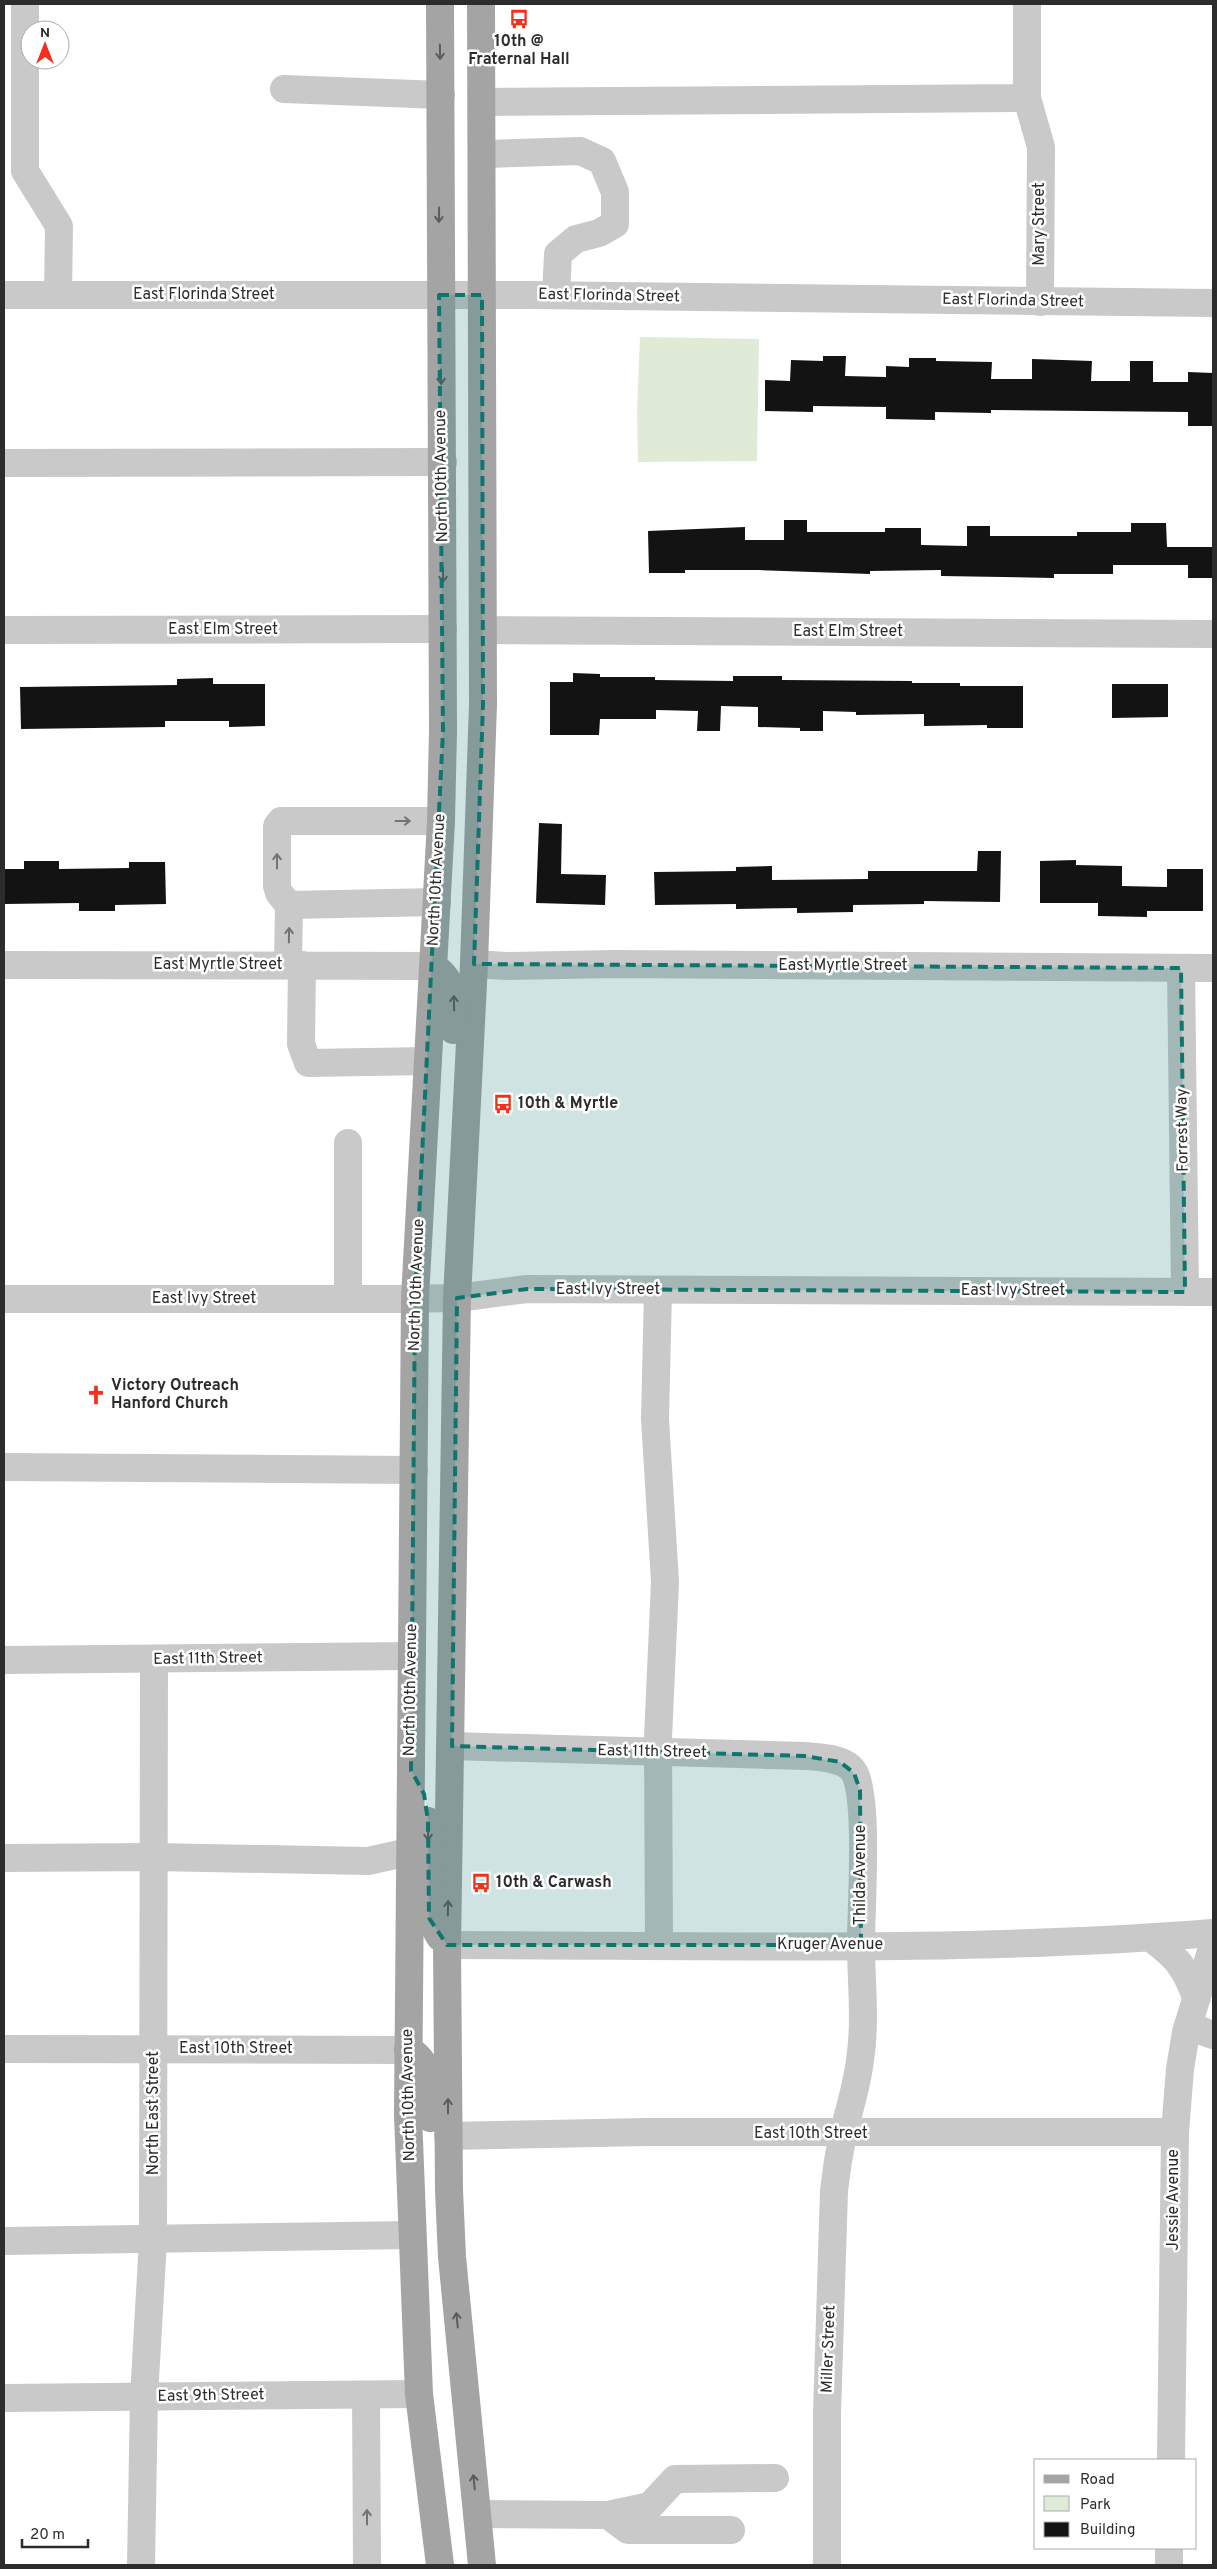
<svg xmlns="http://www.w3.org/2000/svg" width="1217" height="2569" viewBox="0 0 1217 2569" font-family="Overpass,sans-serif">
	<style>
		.green { fill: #dfebd7 }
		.building { fill: #131313 }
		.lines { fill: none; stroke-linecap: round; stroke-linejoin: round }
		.minor { stroke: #c9c9c9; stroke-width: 28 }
		.major { stroke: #a4a4a4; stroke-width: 28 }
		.oneway { stroke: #5c5c5c }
		.oneway2 { stroke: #737373 }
		.marked { fill: #0f766e; fill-opacity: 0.2; stroke: #0f766e; stroke-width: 4; stroke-dasharray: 10 6; stroke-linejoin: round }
		.labels { text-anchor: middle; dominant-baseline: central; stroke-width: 5; stroke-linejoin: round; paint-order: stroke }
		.poi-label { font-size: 16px; font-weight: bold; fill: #2c2c2c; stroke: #fff; text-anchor: start }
		.street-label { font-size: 16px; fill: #2c2c2c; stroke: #fff }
	</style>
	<rect width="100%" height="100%" fill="#fff"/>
	<polygon class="green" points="640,337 759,339 757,461 638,462 637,410"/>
	<g class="building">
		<polygon points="823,356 846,356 845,376 886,377 886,366 909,367 909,358 936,358 936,361 992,362 991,379 1032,379 1032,359 1092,361 1091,381 1130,381 1130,361 1153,361 1153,382 1188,382 1188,372 1213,373 1213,426 1188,426 1188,412 991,410 991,413 935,412 935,420 886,419 886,407 813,406 813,412 765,411 765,380 790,381 791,360 823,361"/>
		<polygon points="784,520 807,520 807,532 885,532 885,528 921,528 921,545 967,546 967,526 990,526 990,536 1077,536 1077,532 1131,532 1131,523 1166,523 1167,547 1213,547 1213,578 1188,578 1188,565 1113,565 1113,574 1054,574 1054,578 941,576 941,570 870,571 870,574 758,570 685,570 685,573 649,573 648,531 745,527 745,540 784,540"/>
		<polygon points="573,673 600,674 600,677 655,677 655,680 733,681 733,676 782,676 782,680 912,681 912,683 960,683 960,686 1023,686 1023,728 987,728 987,725 924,726 924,714 856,715 856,712 823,711 823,731 800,731 800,728 758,727 758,707 721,706 720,731 697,731 698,711 656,710 656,719 600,719 599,735 550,735 550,682 573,682"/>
		<polygon points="213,678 213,684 265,684 265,726 229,727 229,721 165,721 165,727 21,729 20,687 177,685 177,679"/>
		<polygon points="1112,684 1168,684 1168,717 1112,718"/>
		<polygon points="539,823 562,824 561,874 606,875 605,905 536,903"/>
		<polygon points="978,851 1001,851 1000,902 924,901 924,904 853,905 853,912 797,913 797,908 736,909 736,904 655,905 654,872 736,871 736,867 772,866 772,880 868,879 868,871 977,871"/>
		<polygon points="1076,860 1076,865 1122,866 1122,886 1167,887 1167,869 1203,869 1203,911 1147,911 1147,917 1098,916 1098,903 1040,903 1040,861"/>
		<polygon points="24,861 59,861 59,869 129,868 129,862 165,862 166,904 115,905 115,911 79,911 79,903 4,904 4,869 24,869"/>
	</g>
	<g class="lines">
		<g class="minor">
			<polyline points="25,4 25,171 59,226 58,295"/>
			<polyline points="284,89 441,95"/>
			<polyline points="1027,98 1041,147 1040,302"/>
			<polyline points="482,102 1027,98 1027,4"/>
			<polyline points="482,154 580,151 602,161 615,192 615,224 599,233 576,239 558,254 556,295"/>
			<polyline points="4,295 533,295 1213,303"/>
			<polyline points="4,463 443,462"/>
			<polyline points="4,630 443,629"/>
			<polyline points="483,630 1213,634"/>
			<polyline points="289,905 437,902"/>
			<polyline points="474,964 507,966 615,964 1213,968"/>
			<polyline points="4,965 433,966"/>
			<polyline points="288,965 289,905 279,893 277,886 277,826 281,821 441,821"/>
			<polyline points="302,965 301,1044 308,1063 428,1061"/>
			<polyline points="1181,968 1185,1292"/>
			<polyline points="348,1143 348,1299"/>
			<polyline points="658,1291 655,1419 665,1582 658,1738 659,1945"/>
			<polyline points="4,1299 401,1299 457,1298 527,1289 1213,1292"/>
			<polyline points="4,1467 414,1470"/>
			<polyline points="4,1660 412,1656"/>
			<path d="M 452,1746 L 805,1756 C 820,1757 845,1758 854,1772 C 869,1798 861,1908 861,1943 C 861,1982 866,2021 860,2060 C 857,2086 849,2110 843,2134 C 839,2153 836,2172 834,2191 L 827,2414 L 827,2565"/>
			<polyline points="4,1858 154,1857 368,1861 409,1852"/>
			<path d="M 1151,1938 C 1177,1958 1184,1965 1196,1997"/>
			<path d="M 447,1945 C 702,1945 959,1953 1213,1933"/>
			<polyline points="1188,2026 1213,2035"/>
			<polyline points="4,2049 408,2050"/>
			<polyline points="448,2136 647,2132 1175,2132"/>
			<polyline points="4,2241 412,2235"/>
			<polyline points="366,2395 367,2565"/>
			<polyline points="4,2398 419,2394"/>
			<polyline points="1171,2460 1175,2132 1180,2069 1186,2032 1213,1945"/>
			<polyline points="477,2514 608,2515 650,2506 675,2479 775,2478"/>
			<polyline points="608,2515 628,2530 731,2530"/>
			<polyline points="141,2565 144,2397 153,2240 154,1660"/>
			<polyline points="1169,2565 1169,2548"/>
		</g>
		<g class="major">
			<polyline points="440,4 443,731 441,821 415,1298 408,2115 419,2394 440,2565"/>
			<polyline points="481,4 483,704 474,964 457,1298 447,1945 449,2190 452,2257 482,2565"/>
			<path d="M 433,966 C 458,983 454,1003 453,1030"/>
			<polyline points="428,1821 429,1918 440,1937"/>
			<path d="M 408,2050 C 434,2062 429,2095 430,2118"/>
		</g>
	</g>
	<defs><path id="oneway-shaft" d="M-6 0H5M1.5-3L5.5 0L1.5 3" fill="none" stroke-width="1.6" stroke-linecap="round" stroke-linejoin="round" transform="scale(1.25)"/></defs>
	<g class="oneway">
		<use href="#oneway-shaft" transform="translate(440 52) rotate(89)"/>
		<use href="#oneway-shaft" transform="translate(439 215) rotate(91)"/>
		<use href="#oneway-shaft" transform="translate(441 377) rotate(89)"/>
		<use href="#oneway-shaft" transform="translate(443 575) rotate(90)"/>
		<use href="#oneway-shaft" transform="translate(454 1003) rotate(-91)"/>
		<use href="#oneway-shaft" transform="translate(428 1833) rotate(89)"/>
		<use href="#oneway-shaft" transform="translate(448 1908) rotate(-89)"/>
		<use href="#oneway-shaft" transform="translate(448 2106) rotate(-90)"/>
		<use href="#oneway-shaft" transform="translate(457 2320) rotate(-96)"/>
		<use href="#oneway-shaft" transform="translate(474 2482) rotate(-96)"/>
	</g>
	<g class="oneway2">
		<use href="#oneway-shaft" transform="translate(403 821)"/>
		<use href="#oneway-shaft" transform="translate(277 861) rotate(-90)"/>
		<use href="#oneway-shaft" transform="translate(289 935) rotate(-89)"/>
		<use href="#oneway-shaft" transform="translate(367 2517) rotate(-90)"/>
	</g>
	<path class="marked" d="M 439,295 L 482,295 L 483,704 L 474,964 L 1181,968 L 1185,1292 L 527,1289 L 457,1298 L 452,1746 L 805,1756 L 840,1762 L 854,1773 L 860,1790 L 861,1945 L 447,1945 L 429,1918 L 428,1821 L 424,1794 L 411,1770 L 415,1298 L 443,731 Z"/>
	<defs>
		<symbol id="bus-bare" viewBox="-9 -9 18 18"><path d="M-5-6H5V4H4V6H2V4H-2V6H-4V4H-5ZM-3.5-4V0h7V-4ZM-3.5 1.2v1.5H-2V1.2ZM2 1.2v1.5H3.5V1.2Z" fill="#f4301c" stroke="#fff" stroke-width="2.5" paint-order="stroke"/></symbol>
		<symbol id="church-bare" viewBox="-9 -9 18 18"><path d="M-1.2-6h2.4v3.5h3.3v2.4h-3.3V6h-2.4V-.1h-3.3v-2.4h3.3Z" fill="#f4301c" stroke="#fff" stroke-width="2.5" paint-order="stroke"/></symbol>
	</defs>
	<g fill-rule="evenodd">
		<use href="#bus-bare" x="505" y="5" width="28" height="28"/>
		<use href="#bus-bare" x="489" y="1090" width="28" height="28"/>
		<use href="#church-bare" x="82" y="1381" width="28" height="28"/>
		<use href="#bus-bare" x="467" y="1869" width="28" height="28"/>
	</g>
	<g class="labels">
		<g class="poi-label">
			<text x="519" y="42" text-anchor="middle">10th @<tspan x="519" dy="18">Fraternal Hall</tspan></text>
			<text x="518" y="1104">10th &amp; Myrtle</text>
			<text x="111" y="1386">Victory Outreach<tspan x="111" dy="18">Hanford Church</tspan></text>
			<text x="496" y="1883">10th &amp; Carwash</text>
		</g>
		<g class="street-label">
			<text transform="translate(1040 224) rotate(-90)">Mary Street</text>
			<text x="204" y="295">East Florinda Street</text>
			<text transform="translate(609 296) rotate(1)">East Florinda Street</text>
			<text transform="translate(1013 301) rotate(1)">East Florinda Street</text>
			<text transform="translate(442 476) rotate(-91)">North 10th Avenue</text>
			<text x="223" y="630">East Elm Street</text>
			<text x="848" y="632">East Elm Street</text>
			<text transform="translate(437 880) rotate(-87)">North 10th Avenue</text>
			<text x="218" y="965">East Myrtle Street</text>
			<text x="843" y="966">East Myrtle Street</text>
			<text transform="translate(1183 1130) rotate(-91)">Forrest Way</text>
			<text transform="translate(417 1285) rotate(-88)">North 10th Avenue</text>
			<text x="608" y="1290">East Ivy Street</text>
			<text x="1013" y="1291">East Ivy Street</text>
			<text x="204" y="1299">East Ivy Street</text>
			<text transform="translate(208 1659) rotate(-1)">East 11th Street</text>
			<text transform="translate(411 1690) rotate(-89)">North 10th Avenue</text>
			<text transform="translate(652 1752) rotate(1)">East 11th Street</text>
			<text transform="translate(861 1875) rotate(-90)">Thilda Avenue</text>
			<text x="830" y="1945">Kruger Avenue</text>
			<text x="236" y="2049">East 10th Street</text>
			<text transform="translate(409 2095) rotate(-91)">North 10th Avenue</text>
			<text transform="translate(154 2113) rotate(-90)">North East Street</text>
			<text x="811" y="2134">East 10th Street</text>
			<text transform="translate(1174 2200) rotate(-90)">Jessie Avenue</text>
			<text transform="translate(829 2349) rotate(-88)">Miller Street</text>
			<text transform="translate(211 2396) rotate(-1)">East 9th Street</text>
		</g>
	</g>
	<rect width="1217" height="2569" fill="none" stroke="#2c2c2c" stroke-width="10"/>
	<rect x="1034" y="2459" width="162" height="90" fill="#ffffff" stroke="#ababab"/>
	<rect x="1044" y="2475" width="25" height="8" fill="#a4a4a4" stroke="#ababab"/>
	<text x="1080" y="2484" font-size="15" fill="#2c2c2c">Road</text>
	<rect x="1044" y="2496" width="25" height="15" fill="#dfebd7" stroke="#ababab"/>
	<text x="1080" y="2509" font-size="15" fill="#2c2c2c">Park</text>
	<rect x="1044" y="2522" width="25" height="15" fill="#131313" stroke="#ababab"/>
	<text x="1080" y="2534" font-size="15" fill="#2c2c2c">Building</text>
	<g transform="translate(45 45)"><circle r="24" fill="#ffffff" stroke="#ababab"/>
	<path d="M0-4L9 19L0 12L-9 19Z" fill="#f4301c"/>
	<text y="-8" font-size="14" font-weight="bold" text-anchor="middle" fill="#2c2c2c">N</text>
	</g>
	<path d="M22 2539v8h66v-8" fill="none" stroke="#2c2c2c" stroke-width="2.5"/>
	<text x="30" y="2539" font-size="15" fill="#2c2c2c" stroke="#ffffff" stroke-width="4" paint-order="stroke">20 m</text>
</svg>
